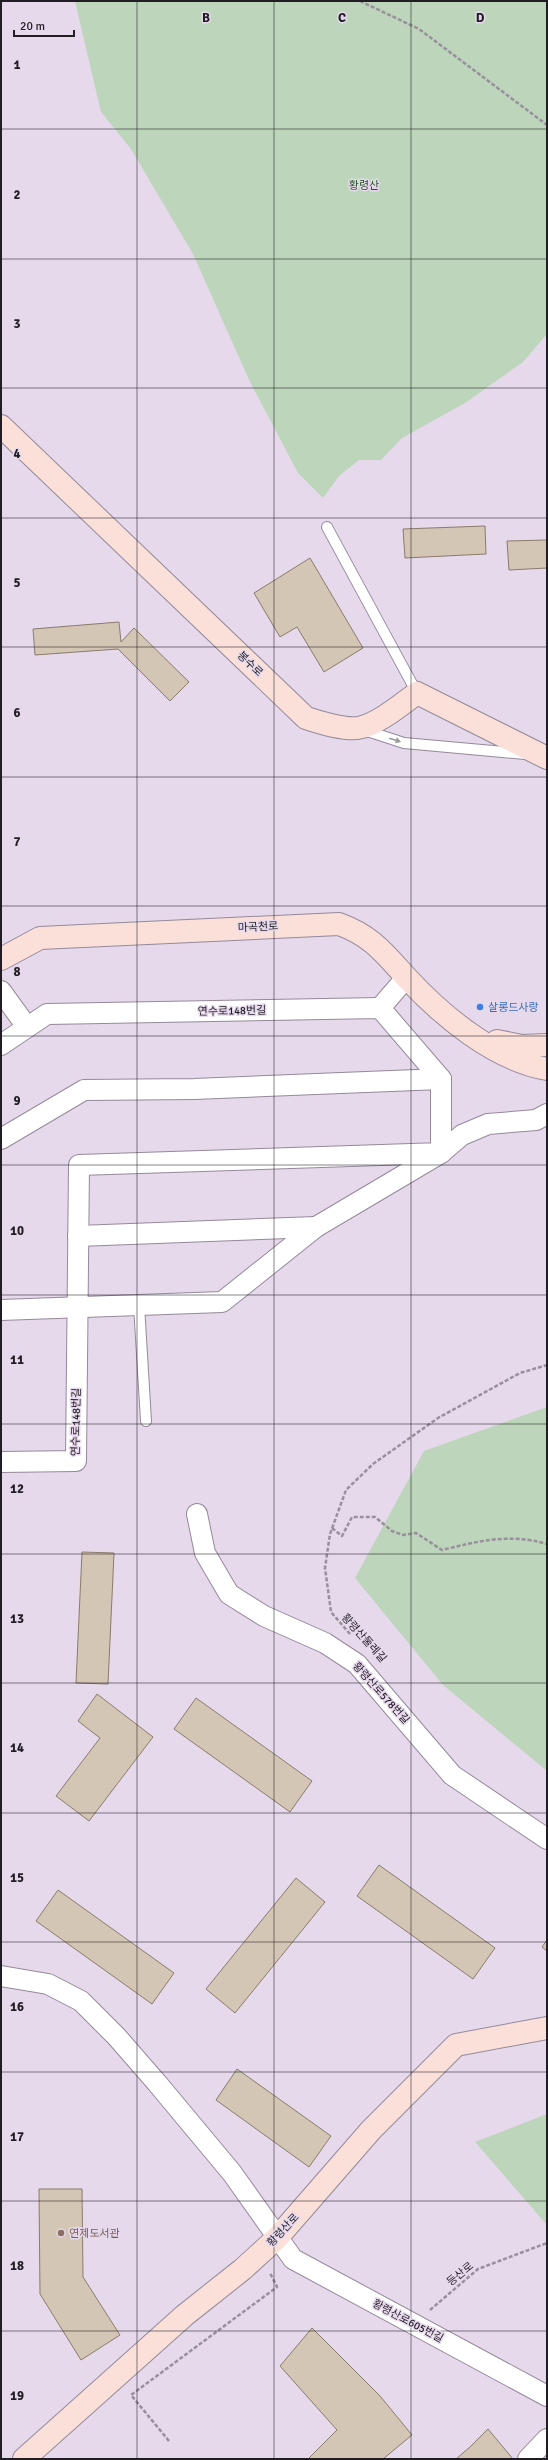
<svg xmlns="http://www.w3.org/2000/svg" width="548" height="2460" viewBox="0 0 548 2460" font-family="Signika,'Noto Sans KR',sans-serif">
	<style>
		.green { fill: #bcd5bb }
		.building { fill: #d4c6b4; stroke: #897c6c }
		.lines { fill: none; stroke-linecap: round; stroke-linejoin: round }
		.lane-casing { stroke: #95899a; stroke-width: 12 }
		.street-casing { stroke: #95899a; stroke-width: 22 }
		.secondary-casing { stroke: #95899a; stroke-width: 24 }
		.path { stroke: #998f9d; stroke-width: 2.5; stroke-dasharray: 4 2; stroke-linecap: butt }
		.lane { stroke: #fff; stroke-width: 10 }
		.street { stroke: #fff; stroke-width: 20 }
		.secondary { stroke: #fae0d9; stroke-width: 22 }
		.oneway { fill: #9c999c }
		.grid { fill: none; stroke: #221d24; stroke-width: 1; stroke-opacity: 0.55 }
		.shop-dot { fill: #3f7fe0; stroke: #e6d9ec; stroke-width: 1.5 }
		.education-dot { fill: #8d6e63; stroke: #e6d9ec; stroke-width: 1.5 }
		.labels { text-anchor: middle; dominant-baseline: central; stroke-width: 3; stroke-linejoin: round; paint-order: stroke }
		.park-label { font-size: 11px; fill: #235324; stroke: #e6d9ec }
		.street-label { font-size: 11px; fill: #221d24; stroke: #e6d9ec }
		.shop-label { font-size: 11px; fill: #366cbe; stroke: #e6d9ec; text-anchor: start }
		.education-label { font-size: 11px; fill: #785e54; stroke: #e6d9ec; text-anchor: start }
		.grid-label { font-size: 13px; text-anchor: middle; font-weight: bold; fill: #221d24; stroke: #e6d9ec; stroke-width: 3; stroke-linejoin: round; paint-order: stroke }
	</style>
	<rect width="100%" height="100%" fill="#e6d9ec"/>
	<g class="green">
		<polygon points="75,1 547,1 547,334 523,362 465,403 402,438 381,460 359,460 339,476 323,498 298,473 250,382 193,254 131,149 101,112"/>
		<polygon points="547,1407 547,1771 443,1685 355,1578 424,1451"/>
		<polygon points="547,2114 547,2225 475,2142"/>
	</g>
	<g class="building">
		<polygon points="485,526 486,554 405,558 403,529"/>
		<polygon points="547,540 547,568 509,570 507,541"/>
		<polygon points="310,558 363,648 324,672 297,627 280,637 254,593"/>
		<polygon points="119,622 121,642 134,628 189,682 170,701 118,649 35,655 33,629"/>
		<polygon points="82,1552 114,1553 108,1684 76,1683"/>
		<polygon points="97,1694 153,1737 89,1821 56,1796 100,1738 78,1721"/>
		<polygon points="196,1698 312,1781 290,1812 174,1729"/>
		<polygon points="379,1865 495,1948 473,1979 357,1896"/>
		<polygon points="296,1878 325,1902 235,2013 206,1989"/>
		<polygon points="58,1890 174,1973 152,2004 36,1921"/>
		<polygon points="547,1940 547,1951 542,1947"/>
		<polygon points="237,2069 331,2136 309,2167 216,2100"/>
		<polygon points="39,2189 82,2189 83,2277 120,2335 81,2360 40,2294"/>
		<polygon points="312,2328 380,2396 412,2435 383,2459 308,2459 337,2430 280,2366"/>
		<polygon points="488,2429 513,2459 456,2459 470,2447"/>
	</g>
	<g class="lines">
		<defs>
			<g id="lane">
				<polyline points="327,527 417,693"/>
				<polyline points="364,730 404,743 525,754"/>
				<polyline points="139,1305 146,1421"/>
			</g>
			<g id="street">
				<polyline points="1,991 27,1027"/>
				<polyline points="380,1008 406,978"/>
				<polyline points="1,1045 47,1014 380,1008 441,1079 441,1153 79,1165 76,1461 1,1462"/>
				<polyline points="1,1139 84,1090 194,1089 441,1079"/>
				<polyline points="78,1236 316,1227"/>
				<polyline points="1,1310 222,1302 316,1227 441,1153 462,1135 488,1124 536,1120 547,1114"/>
				<polyline points="197,1514 205,1553 229,1594 264,1616 325,1643 357,1664 452,1775 547,1839"/>
				<polyline points="1,1976 48,1984 81,2001 116,2036 157,2083 232,2173 293,2259 547,2396"/>
				<polyline points="528,2459 547,2439"/>
			</g>
			<g id="secondary">
				<path d="M 1,426 L 306,718 C 318,722 345,730 358,728 C 377,725 402,704 417,693 L 547,758"/>
				<path d="M 1,959 L 40,938 L 339,924 C 372,936 384,953 407,978 C 442,1016 495,1060 547,1069"/>
				<polyline points="497,1041 522,1046 547,1045"/>
				<polyline points="24,2459 185,2315 243,2269 277,2238 371,2130 456,2045 547,2028"/>
			</g>
		</defs>
		<use href="#lane" class="lane-casing"/>
		<use href="#street" class="street-casing"/>
		<use href="#secondary" class="secondary-casing"/>
		<g class="path">
			<polyline points="360,1 419,29 547,125"/>
			<path d="M 332,1528 L 342,1536 L 352,1517 L 375,1517 L 392,1531 L 403,1535 L 416,1533 L 442,1550 C 479,1541 509,1533 547,1544"/>
			<polyline points="350,1634 331,1612 325,1568 330,1534 346,1490 373,1464 438,1418 520,1373 547,1365"/>
			<polyline points="430,2310 478,2269 547,2243"/>
			<polyline points="169,2441 131,2395 277,2287 270,2273"/>
		</g>
		<use href="#lane" class="lane"/>
		<use href="#street" class="street"/>
		<use href="#secondary" class="secondary"/>
	</g>
	<defs><path id="oneway-solid" d="M-6-.8H1V-3.2L6.5 0L1 3.2V.8H-6Z"/></defs>
	<use class="oneway" href="#oneway-solid" transform="translate(395 740) rotate(17)"/>
	<path class="grid" d="M 137,1 L 137,2459M 274,1 L 274,2459M 411,1 L 411,2459M 1,129 L 547,129M 1,259 L 547,259M 1,388 L 547,388M 1,518 L 547,518M 1,647 L 547,647M 1,777 L 547,777M 1,906 L 547,906M 1,1036 L 547,1036M 1,1165 L 547,1165M 1,1295 L 547,1295M 1,1424 L 547,1424M 1,1554 L 547,1554M 1,1683 L 547,1683M 1,1813 L 547,1813M 1,1942 L 547,1942M 1,2072 L 547,2072M 1,2201 L 547,2201M 1,2331 L 547,2331"/>
	<circle class="shop-dot" cx="480" cy="1007" r="4"/>
	<circle class="education-dot" cx="61" cy="2233" r="4"/>
	<g class="labels">
		<g class="park-label">
			<text x="364" y="185">황령산</text>
		</g>
		<g class="street-label">
			<text transform="translate(250 664) rotate(44)">봉수로</text>
			<text transform="translate(258 927) rotate(-3)">마곡천로</text>
			<text transform="translate(232 1011) rotate(-1)">연수로148번길</text>
			<text transform="translate(76 1422) rotate(-89)">연수로148번길</text>
			<text transform="translate(364 1638) rotate(48)">황령산둘레길</text>
			<text transform="translate(381 1693) rotate(48)">황령산로578번길</text>
			<text transform="translate(283 2230) rotate(-47)">황령산로</text>
			<text transform="translate(460 2274) rotate(-39)">등산로</text>
			<text transform="translate(408 2321) rotate(28)">황령산로605번길</text>
		</g>
		<g class="shop-label">
			<text x="488" y="1007">살롱드사랑</text>
		</g>
		<g class="education-label">
			<text x="69" y="2233">연제도서관</text>
		</g>
	</g>
	<g class="grid-label">
		<text x="206" y="22">B</text>
		<text x="342" y="22">C</text>
		<text x="480" y="22">D</text>
		<text x="17" y="69">1</text>
		<text x="17" y="199">2</text>
		<text x="17" y="328">3</text>
		<text x="17" y="458">4</text>
		<text x="17" y="587">5</text>
		<text x="17" y="717">6</text>
		<text x="17" y="846">7</text>
		<text x="17" y="976">8</text>
		<text x="17" y="1105">9</text>
		<text x="17" y="1235">10</text>
		<text x="17" y="1364">11</text>
		<text x="17" y="1493">12</text>
		<text x="17" y="1623">13</text>
		<text x="17" y="1752">14</text>
		<text x="17" y="1882">15</text>
		<text x="17" y="2011">16</text>
		<text x="17" y="2141">17</text>
		<text x="17" y="2270">18</text>
		<text x="17" y="2400">19</text>
	</g>
	<rect width="548" height="2460" fill="none" stroke="#221d24" stroke-width="4"/>
	<path d="M14 30v6h60v-6" fill="none" stroke="#221d24" stroke-width="2"/>
	<text x="20" y="30" font-size="12" fill="#221d24" stroke="#e6d9ec" stroke-width="3" paint-order="stroke">20 m</text>
</svg>
